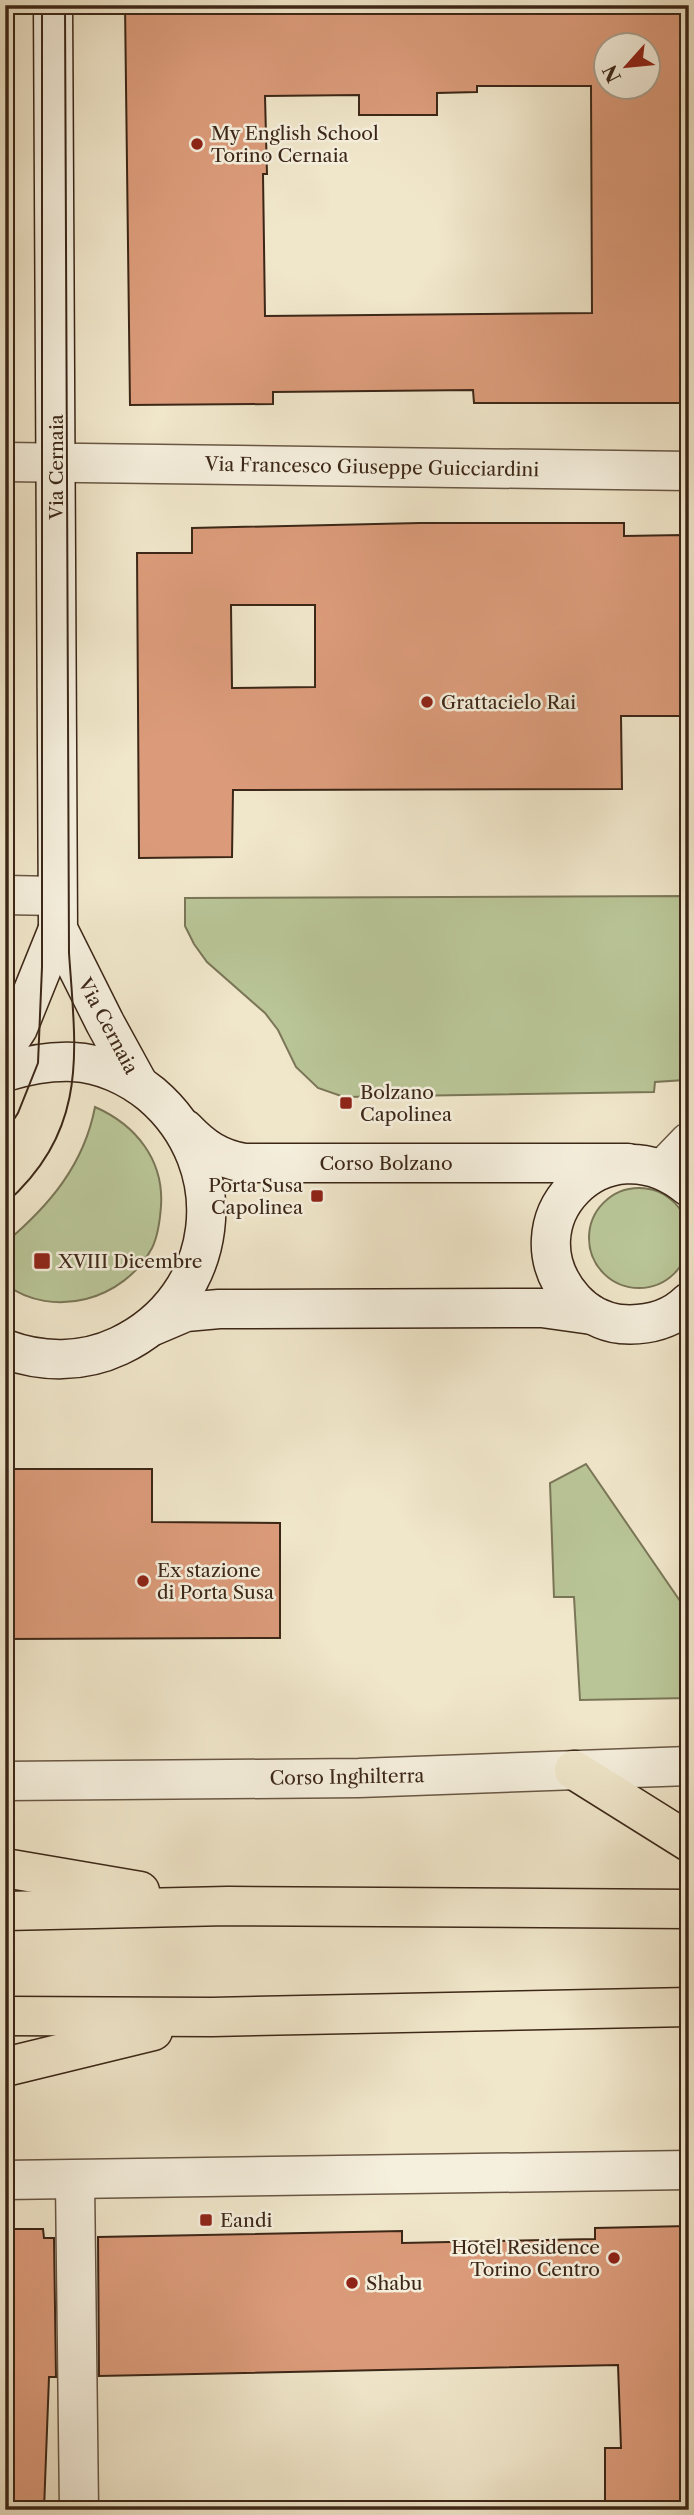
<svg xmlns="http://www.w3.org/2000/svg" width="694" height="2515" viewBox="0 0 694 2515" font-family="'Libre Caslon Text',serif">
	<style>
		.green { fill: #b9c597; stroke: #7a7657; stroke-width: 2 }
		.building { fill: #db9b7a; stroke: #3c2717; stroke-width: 2; fill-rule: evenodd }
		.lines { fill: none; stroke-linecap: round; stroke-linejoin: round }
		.street-casing { stroke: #695744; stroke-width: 41 }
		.secondary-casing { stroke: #3c2717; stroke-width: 41 }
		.primary-casing { stroke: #3c2717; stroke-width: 41 }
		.street { stroke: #f5efdd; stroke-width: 38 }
		.secondary { stroke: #f5efdd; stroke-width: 38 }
		.primary { stroke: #f0e6ca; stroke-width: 38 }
		.tram { stroke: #3c2717; stroke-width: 2 }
		.poi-dot { fill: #8f2418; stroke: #f5efdd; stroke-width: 2.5 }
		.labels { text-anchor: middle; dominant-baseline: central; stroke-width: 5; stroke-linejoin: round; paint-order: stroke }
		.poi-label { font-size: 19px; fill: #3c2717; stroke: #f5efdd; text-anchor: start }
		.street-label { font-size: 19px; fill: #3c2717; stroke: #f5efdd }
	</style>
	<rect width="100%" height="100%" fill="#f0e6ca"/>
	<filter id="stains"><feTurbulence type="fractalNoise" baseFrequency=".00286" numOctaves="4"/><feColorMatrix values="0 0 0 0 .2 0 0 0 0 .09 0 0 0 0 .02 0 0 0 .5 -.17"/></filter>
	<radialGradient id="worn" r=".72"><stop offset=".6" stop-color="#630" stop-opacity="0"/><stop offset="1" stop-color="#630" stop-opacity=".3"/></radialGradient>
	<g class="green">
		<polygon points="685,896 685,1080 655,1082 654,1092 344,1097 318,1088 296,1067 278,1030 265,1013 207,962 194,944 185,926 185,898"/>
		<path d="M 95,1107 C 136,1125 164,1160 161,1206 C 160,1220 158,1236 152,1248 C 124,1300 53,1320 5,1284 L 5,1243 C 49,1206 84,1165 95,1107 Z"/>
		<circle cx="639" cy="1238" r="50"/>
		<polygon points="586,1464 689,1614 689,1698 580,1700 574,1597 554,1597 550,1483"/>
	</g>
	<g class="building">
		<path d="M 125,5 L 688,5 L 689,403 L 474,403 L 473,390 L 273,392 L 273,404 L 130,405 ZM 606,46 L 648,46 L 648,88 L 606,88 ZM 477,86 L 591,86 L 592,313 L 265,316 L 263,174 L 267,174 L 265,96 L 359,95 L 359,115 L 437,115 L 437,93 L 477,92 Z"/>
		<path d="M 420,523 L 624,523 L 624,536 L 682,535 L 683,716 L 621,716 L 622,789 L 233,790 L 232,857 L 139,858 L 137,553 L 192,553 L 192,528 ZM 231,605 L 315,605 L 315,687 L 232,688 Z"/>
		<polygon points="9,1469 152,1469 152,1522 280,1523 280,1638 5,1639 5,1507 9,1507"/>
		<polygon points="688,2226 689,2510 605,2510 605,2448 621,2448 618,2365 99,2376 98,2237 402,2231 402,2243 595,2239 595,2228"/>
		<polygon points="5,2229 43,2229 44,2238 54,2238 56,2377 49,2377 44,2510 5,2510"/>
	</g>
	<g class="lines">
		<defs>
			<g id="street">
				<polyline points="5,462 689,471"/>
				<polyline points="5,895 57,896"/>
				<polyline points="663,1169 689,1142"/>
				<polyline points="5,1781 359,1778 689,1766"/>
				<polyline points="5,2180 689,2170"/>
				<polyline points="75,2181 79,2510"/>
			</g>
			<g id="secondary">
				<polyline points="53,5 58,929 105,1023 139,1085"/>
				<polyline points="5,1048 18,1028 58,929"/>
				<path d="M 5,1072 C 28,1065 49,1061 73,1062 C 101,1063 130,1077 151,1094 C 236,1166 221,1298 119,1346 C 83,1363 42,1363 5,1349"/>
				<path d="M 185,1129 C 203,1148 218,1158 244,1163 L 628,1163"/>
				<path d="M 689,1187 C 604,1117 505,1223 574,1300 C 586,1313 603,1322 620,1324 C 646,1326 670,1321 689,1302"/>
				<polyline points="153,1326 186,1312 219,1309 542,1308 592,1315"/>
			</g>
			<g id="primary">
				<polyline points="574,1770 689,1842"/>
				<polyline points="5,1868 140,1891"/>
				<polyline points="5,1911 228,1906 689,1909"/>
				<polyline points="5,2016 212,2017 689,2007"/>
				<polyline points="5,2067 153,2031"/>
			</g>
		</defs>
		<use href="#street" class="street-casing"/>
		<use href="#secondary" class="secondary-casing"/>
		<use href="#primary" class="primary-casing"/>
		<use href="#street" class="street"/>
		<use href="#secondary" class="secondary"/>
		<use href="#primary" class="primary"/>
		<g class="tram">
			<polyline points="5,1133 18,1113 38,1063 42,967 42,5"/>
			<path d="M 5,1204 C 89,1129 76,1054 69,953 L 65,5"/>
		</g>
	</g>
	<g class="poi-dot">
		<circle cx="197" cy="144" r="7"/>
		<circle cx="427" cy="702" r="7"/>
		<rect x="339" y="1096" width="14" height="14" rx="3.5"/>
		<rect x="310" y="1189" width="14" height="14" rx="3.5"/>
		<rect x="33" y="1252" width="18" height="18" rx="3.5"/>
		<circle cx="143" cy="1581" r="7"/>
		<rect x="199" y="2213" width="14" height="14" rx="3.5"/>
		<circle cx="614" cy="2258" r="7"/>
		<circle cx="352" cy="2283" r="7"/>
	</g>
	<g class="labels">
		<g class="poi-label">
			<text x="211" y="133">My English School<tspan x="211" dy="22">Torino Cernaia</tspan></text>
			<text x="441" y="702">Grattacielo Rai</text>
			<text x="360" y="1092">Bolzano<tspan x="360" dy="22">Capolinea</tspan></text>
			<text x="303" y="1185" text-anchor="end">Porta Susa<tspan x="303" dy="22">Capolinea</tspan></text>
			<text x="58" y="1261">XVIII Dicembre</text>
			<text x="157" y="1570">Ex stazione<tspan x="157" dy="22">di Porta Susa</tspan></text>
			<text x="220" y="2220">Eandi</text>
			<text x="600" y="2247" text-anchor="end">Hotel Residence<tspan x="600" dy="22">Torino Centro</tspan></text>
			<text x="366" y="2283">Shabu</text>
		</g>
		<g class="street-label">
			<text transform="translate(56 467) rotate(-90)">Via Cernaia</text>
			<text transform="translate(372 467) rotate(1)">Via Francesco Giuseppe Guicciardini</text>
			<text transform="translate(108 1026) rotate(62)">Via Cernaia</text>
			<text x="386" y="1163">Corso Bolzano</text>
			<text transform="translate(347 1777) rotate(-1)">Corso Inghilterra</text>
		</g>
	</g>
	<rect width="694" height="2515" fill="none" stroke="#f0e6ca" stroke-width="28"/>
	<rect x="7" y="7" width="680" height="2501" fill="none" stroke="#3c2717" stroke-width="3.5"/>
	<rect x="14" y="14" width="666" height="2487" fill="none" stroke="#3c2717" stroke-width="2"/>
	<g transform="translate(627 66) rotate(243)"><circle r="33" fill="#f5efdd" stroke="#ab9f8e" stroke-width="2"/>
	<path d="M0-5L12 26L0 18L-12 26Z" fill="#8f2418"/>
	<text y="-10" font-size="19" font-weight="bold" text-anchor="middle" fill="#3c2717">N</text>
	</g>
	<rect width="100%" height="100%" filter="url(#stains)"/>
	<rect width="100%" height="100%" fill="url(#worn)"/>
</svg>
